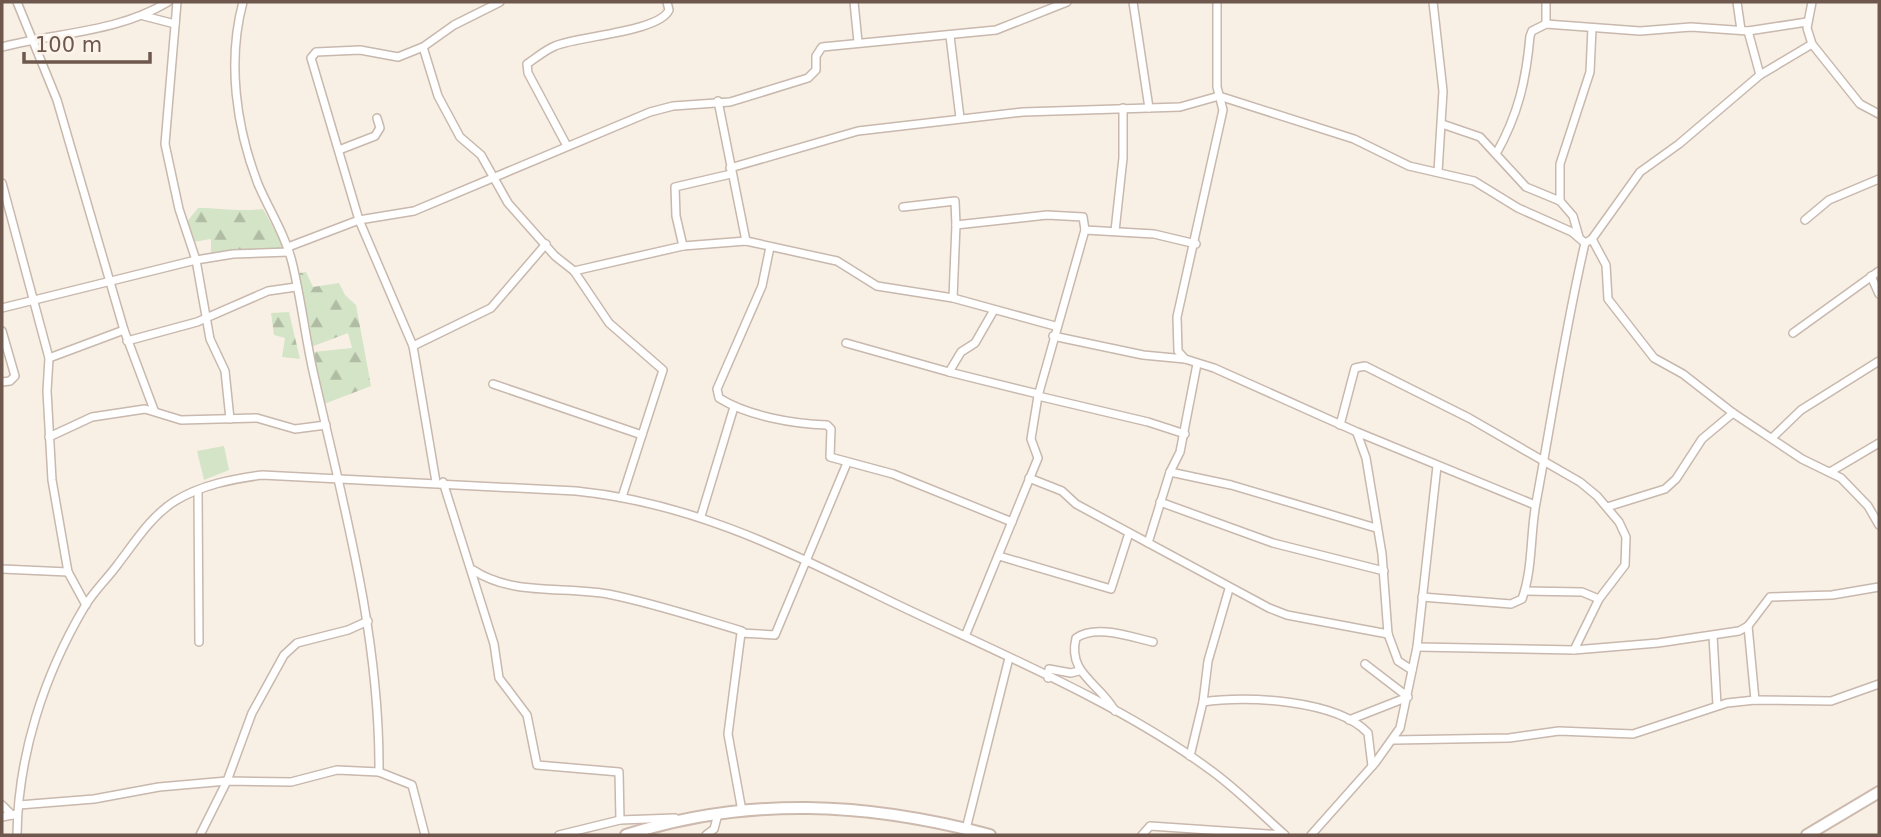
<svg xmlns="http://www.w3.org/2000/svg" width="1881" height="837" viewBox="0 0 1881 837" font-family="'DejaVu Sans',sans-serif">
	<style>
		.forest { fill: url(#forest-firs) }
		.garden { fill: #d4e4c6 }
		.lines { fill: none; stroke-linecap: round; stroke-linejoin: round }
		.street-casing { stroke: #c8b8ad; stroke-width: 10 }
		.secondary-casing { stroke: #cdbaae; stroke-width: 14 }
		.street { stroke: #fff; stroke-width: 7 }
		.secondary { stroke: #fff; stroke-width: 10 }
	</style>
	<defs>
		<pattern id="forest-firs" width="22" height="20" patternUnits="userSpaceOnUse" patternTransform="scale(1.75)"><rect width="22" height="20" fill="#d4e4c6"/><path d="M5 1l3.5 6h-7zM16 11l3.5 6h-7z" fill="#b0bca3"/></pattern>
	</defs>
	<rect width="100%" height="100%" fill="#f9f0e5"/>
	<g class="forest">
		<path d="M 198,208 C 222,208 238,212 263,209 L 285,249 L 211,253 L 211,239 L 193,242 L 186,223 Z"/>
		<polygon points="306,272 313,287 339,283 345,295 356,305 371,386 324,404 313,352 352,348 348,333 311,347 294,274"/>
		<polygon points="289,312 300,359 282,357 285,338 274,335 271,313"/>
	</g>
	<polygon class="garden" points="224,446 229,470 204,480 197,451"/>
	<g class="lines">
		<defs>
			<g id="street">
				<polyline points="17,2 57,100 124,330 154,410"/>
				<polyline points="177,2 165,144 179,209 196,260 210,339 225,371 230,419"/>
				<path d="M 243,2 C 227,61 236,127 258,184 C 269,210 285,234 292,262 C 301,298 305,335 313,371 C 343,504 380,634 379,772"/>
				<polyline points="854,2 858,42"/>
				<polyline points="1133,2 1149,108"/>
				<polyline points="1217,2 1217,87 1223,110 1177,317 1178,351 1185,359 1214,368 1357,432 1535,505"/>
				<polyline points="1433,2 1443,91 1438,172"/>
				<polyline points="1737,2 1741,30"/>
				<polyline points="1812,2 1807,28 1812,44 1860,104 1879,114"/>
				<polyline points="144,16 175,24"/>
				<polyline points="1546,24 1546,2"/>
				<polyline points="1748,31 1760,75"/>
				<polyline points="950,36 960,118"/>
				<path d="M 2,47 C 59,32 116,33 168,2"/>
				<polyline points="423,47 438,96 460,137 481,155 508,203 555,256 574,271 609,323 663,370 622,497"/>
				<polyline points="718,101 746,241"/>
				<polyline points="1442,124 1480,137 1526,187 1560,201 1573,216 1579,237"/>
				<path d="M 567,146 L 528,73 L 527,64 C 536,58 545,50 555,46 C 578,36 659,32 669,10 L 667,2"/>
				<polyline points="339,150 375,136 380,128 377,118"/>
				<path d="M 1496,154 C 1518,115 1526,81 1530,36 L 1532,31 L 1546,24 L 1640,31 L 1691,27 L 1748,31 L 1807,22"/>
				<polyline points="730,168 858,131 1023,112 1180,107 1219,96 1354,139 1409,166 1474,181 1518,208 1572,232 1585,243"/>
				<polyline points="2,183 49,358 47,391 52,480 68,572 86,605"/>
				<polyline points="1560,201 1560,164 1590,72 1592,28"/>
				<polyline points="903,207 955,201 956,225"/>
				<polyline points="1805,220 1829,200 1879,179"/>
				<polyline points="1085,230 1154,234 1196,244"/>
				<polyline points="1115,231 1123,158 1123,108"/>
				<polyline points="1592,239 1606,265 1608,299 1654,358 1683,374 1733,413 1802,459 1841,478 1868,506 1879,525"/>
				<polyline points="683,246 676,216 675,187 731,174"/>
				<polyline points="288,247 359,220 414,211 650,112 673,106 730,102 808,78 816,70 816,56 822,47 996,30 1067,2"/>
				<path d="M 770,247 L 762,286 L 717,389 L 719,398 C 748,416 793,424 827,425 L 831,429 L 830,457 L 893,474 L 1012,522"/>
				<polyline points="574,271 683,246 746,241 837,261 877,286 953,298 1055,326"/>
				<polyline points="1871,276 1879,294"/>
				<polyline points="953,298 956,225 1047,215 1083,217 1085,230 1038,396 1031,439 1038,458 966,634"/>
				<polyline points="2,308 196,260 233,254 289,252"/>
				<polyline points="2,331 15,376 10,381 2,382"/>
				<polyline points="1793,333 1879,271"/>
				<polyline points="1053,336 1143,355 1185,359"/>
				<polyline points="127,341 197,322 268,291 296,287"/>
				<polyline points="846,343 949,372 961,352 975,343 994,310"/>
				<polyline points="413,346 491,308 546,244"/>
				<polyline points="49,358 124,330"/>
				<polyline points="949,372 1038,394"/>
				<polyline points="493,384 642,435"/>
				<polyline points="1038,396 1148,422 1185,434"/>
				<polyline points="1340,425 1355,368 1365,366 1469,418 1580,482 1597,496 1619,522 1626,537 1625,565 1599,599 1574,650 1417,647"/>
				<polyline points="1357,433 1366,458 1382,554 1388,634 1398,661 1412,670"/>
				<polyline points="49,437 92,417 145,409 181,420 257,418 295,429 326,425"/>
				<polyline points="1773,437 1801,410 1879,361"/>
				<polyline points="1170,472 1231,485 1376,528"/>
				<polyline points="1830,472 1879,443"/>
				<polyline points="1029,478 1062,491 1076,504 1269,608 1287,615 1388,634"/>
				<polyline points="436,482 413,346 359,220 311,58 316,52 360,50 398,57 423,47 454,25 500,2"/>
				<polyline points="443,482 494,644 499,678 527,715 537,765 619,772 620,820"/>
				<polyline points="198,491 199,642"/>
				<polyline points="1160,502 1273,543 1384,571"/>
				<polyline points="1607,507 1665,489 1676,479 1702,439 1733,413"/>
				<polyline points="701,516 734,407"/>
				<polyline points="1148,543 1170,472 1180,452 1197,364"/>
				<polyline points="999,556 1111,589 1129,533"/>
				<polyline points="2,569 68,572"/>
				<path d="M 473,570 C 513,596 562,586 608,594 C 653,603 698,618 742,631"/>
				<polyline points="1525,591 1582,592 1599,599"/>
				<path d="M 1422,597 L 1511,604 L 1522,599 C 1533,568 1530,535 1536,503 C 1552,417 1565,329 1585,243 L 1592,239 L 1640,172 L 1679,144 L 1760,75 L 1812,44"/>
				<polyline points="1748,626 1755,700"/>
				<polyline points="1713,636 1717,705"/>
				<polyline points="1574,650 1658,643 1739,631 1748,626 1770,597 1832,595 1879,587"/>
				<polyline points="1048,678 1049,669 1071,673 1079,671"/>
				<path d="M 1203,702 C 1246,695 1337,700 1368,733 L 1372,766"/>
				<path d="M 1115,711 C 1100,683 1067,674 1076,638 C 1096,624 1131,637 1153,642"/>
				<polyline points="1349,720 1408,697 1365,664"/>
				<polyline points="1394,740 1509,738 1559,731 1633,734 1727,703 1755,700 1831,701 1879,684"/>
				<polyline points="1190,756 1203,702 1208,661 1229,589"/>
				<polyline points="2,805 12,815"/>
				<polyline points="19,805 94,799 159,787 227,781 291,782 337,770 379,772 412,785 425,835"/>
				<polyline points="742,811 728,734 741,633 775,635 847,463"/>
				<polyline points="2,817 17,814"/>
				<polyline points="966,829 1009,658"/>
				<path d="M 17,835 C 18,755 44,675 85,606 C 94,591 108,578 118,564 C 135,542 151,516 175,501 C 201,485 232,479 262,475 L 576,491 C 695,503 789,552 894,603 C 996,652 1118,702 1209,769 C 1236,788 1260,813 1285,835"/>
				<polyline points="200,835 227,781 252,713 284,655 297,643 348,630 368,621"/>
				<polyline points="559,835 620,820 675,818"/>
				<polyline points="706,835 714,829 718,814"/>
				<polyline points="1142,835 1150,826 1283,835"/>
				<polyline points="1311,835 1375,763 1400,728 1417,647 1437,466"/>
			</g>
			<g id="secondary">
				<path d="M 626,835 C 748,796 867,802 990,835"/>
				<polyline points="1807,835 1879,792"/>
			</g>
		</defs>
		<use href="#street" class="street-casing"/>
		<use href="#secondary" class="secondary-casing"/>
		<use href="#street" class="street"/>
		<use href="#secondary" class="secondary"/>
	</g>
	<rect width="1881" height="837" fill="none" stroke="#6e584e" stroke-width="7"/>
	<path d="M24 52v10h126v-10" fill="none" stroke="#6e584e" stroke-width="3.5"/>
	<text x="35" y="52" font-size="21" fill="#6e584e" stroke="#fcf4eb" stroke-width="5" paint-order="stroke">100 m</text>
</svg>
